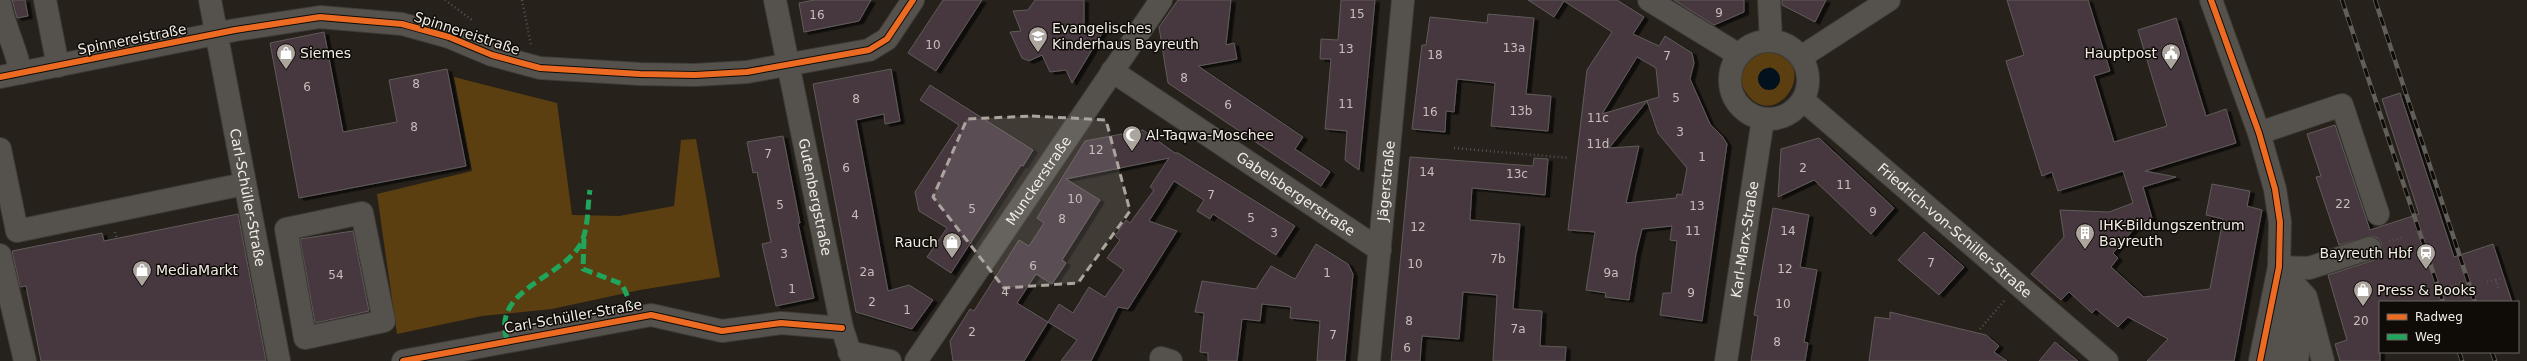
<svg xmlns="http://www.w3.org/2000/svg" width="2527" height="361" viewBox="0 0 2527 361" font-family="'DejaVu Sans',sans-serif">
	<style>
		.green { fill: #5c3f11; fill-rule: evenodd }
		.water { fill: #03111e }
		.building { fill: #46393f; stroke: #605b5a; fill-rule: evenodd; filter: url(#shadow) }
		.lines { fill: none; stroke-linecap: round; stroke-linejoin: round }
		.minor-casing { stroke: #3f3c37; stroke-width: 24 }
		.path { stroke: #56524f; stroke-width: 2.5; stroke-dasharray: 1 3; stroke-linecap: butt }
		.minor { stroke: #55524d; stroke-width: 22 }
		.rail-casing { stroke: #625e5a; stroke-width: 4.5 }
		.rail { stroke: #0f0c08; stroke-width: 3; stroke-dasharray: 9; stroke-linecap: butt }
		.quiet { stroke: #20a55d; stroke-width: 5; stroke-dasharray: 10 5; stroke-linecap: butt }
		.cycleway-casing { stroke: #0f0c08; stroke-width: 8 }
		.cycleway { stroke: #ed6a23; stroke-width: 6 }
		.marked { fill: #aba59e; fill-opacity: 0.2; stroke: #aba59e; stroke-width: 3; stroke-dasharray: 8 5; stroke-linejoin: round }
		.labels { text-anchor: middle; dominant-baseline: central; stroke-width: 3; stroke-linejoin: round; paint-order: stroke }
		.number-label { font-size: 12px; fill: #c7bfbc }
		.poi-label { font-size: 14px; fill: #f2ece5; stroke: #0f0c08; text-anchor: start }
		.street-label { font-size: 14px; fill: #f2ece5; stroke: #0f0c08 }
	</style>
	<defs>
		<filter id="shadow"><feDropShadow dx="4.5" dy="2.5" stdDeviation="0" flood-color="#0009"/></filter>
	</defs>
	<rect width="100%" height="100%" fill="#26211b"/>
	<g class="green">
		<path d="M 1768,52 C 1825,60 1777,134 1747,94 C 1733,75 1748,55 1768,52 ZM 1770,67 L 1774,69 L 1780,81 L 1774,89 L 1761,72 Z"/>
		<polygon points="454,77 557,103 572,215 619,216 674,206 681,140 696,139 720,277 640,290 552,309 482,316 397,334 377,194 472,171"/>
	</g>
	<circle class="water" cx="1769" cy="79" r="11"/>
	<g class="building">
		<polygon points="12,0 25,0 28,16 17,18"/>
		<polygon points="814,0 871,0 859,21 804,32 799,3"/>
		<polygon points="943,0 982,0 936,71 908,53"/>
		<polygon points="1035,0 1084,0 1084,26 1104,30 1072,83 1066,70 1050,72 1042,55 1029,61 1022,58 1010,32 1021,31 1013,11 1028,10"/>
		<polygon points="1178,0 1231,0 1226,45 1234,43 1237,59 1198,66 1303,137 1295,149 1330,172 1321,186 1168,83 1159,27"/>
		<polygon points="1341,0 1375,0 1359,170 1345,160 1347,131 1325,129 1331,59 1320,59 1321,39 1338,40"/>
		<path d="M 1528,0 L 1617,0 L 1644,17 L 1633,34 L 1659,46 L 1665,36 L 1692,53 L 1694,63 L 1690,79 L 1710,124 L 1722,136 L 1727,144 L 1702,321 L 1660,315 L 1663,293 L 1671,293 L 1677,241 L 1670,240 L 1672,226 L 1642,229 L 1636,254 L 1629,300 L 1605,297 L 1606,293 L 1586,290 L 1595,232 L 1568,230 L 1587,70 L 1612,32 L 1564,1 L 1554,17 ZM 1637,57 L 1656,68 L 1659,97 L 1602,114 ZM 1647,101 L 1658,133 L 1687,168 L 1682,195 L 1677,194 L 1676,198 L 1626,203 L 1639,146 L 1609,148 Z"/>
		<polygon points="1674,0 1744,0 1744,12 1714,25"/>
		<polygon points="1782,0 1826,0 1815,22 1782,5"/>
		<polygon points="2007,0 2088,0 2110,71 2094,76 2114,142 2167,126 2138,30 2176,18 2206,116 2226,109 2236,143 2145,171 2176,177 2143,187 2152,218 2139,223 2113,253 2118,258 2111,267 2144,297 2210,289 2223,219 2206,215 2212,184 2250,191 2247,206 2262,210 2234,361 2147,361 2168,339 2128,317 2118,327 2096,309 2092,313 2069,292 2061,300 2031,274 2064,237 2060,210 2109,212 2133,203 2123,171 2058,191 2052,172 2042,176 2006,61 2024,55"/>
		<polygon points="1488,14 1534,18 1526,94 1551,96 1548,131 1491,126 1495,83 1457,79 1454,112 1446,111 1445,132 1412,129 1422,45 1426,45 1430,17 1487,23"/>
		<polygon points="324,32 343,132 397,122 389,80 447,69 466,166 299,198 270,43"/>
		<polygon points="891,69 900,121 885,124 884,114 856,120 888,291 909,285 933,300 912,329 856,312 813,84"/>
		<polygon points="930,85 1033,150 1023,166 1021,165 951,273 927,257 947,228 919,211 915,192 959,125 920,100"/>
		<polygon points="2400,93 2454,257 2493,244 2512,302 2380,302 2380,361 2340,361 2335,344 2347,340 2328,275 2374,260 2380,256 2382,244 2378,238 2372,236 2339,245 2316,177 2321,176 2307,134 2335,125 2370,230 2419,214 2382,99"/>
		<path d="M 1143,130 L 1175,153 L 1178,153 L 1295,226 L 1276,255 L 1213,214 L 1210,219 L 1197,211 L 1204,200 L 1174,181 L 1149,221 L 1177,231 L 1128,309 L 1118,307 L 1091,361 L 1061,361 L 1077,340 L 1048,322 L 1024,361 L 953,361 L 950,341 L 970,309 L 974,311 L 1019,240 L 1029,246 L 1044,223 L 1037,218 L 1085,141 ZM 1169,158 L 1150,187 L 1154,190 L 1130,223 L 1126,220 L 1115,236 L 1120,240 L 1107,258 L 1124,270 L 1105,297 L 1089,287 L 1073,313 L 1059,304 L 1048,322 L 1017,303 L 1036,274 L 1052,284 L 1066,263 L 1062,260 L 1100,200 L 1066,179 Z"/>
		<polygon points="783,136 800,223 798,223 814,298 776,306 762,244 771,242 757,172 753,173 747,142"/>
		<polygon points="1819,138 1894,208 1871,234 1814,180 1778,197 1781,149"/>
		<polygon points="1410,157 1533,166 1534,158 1548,159 1545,195 1472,188 1470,220 1520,224 1513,309 1542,311 1540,346 1566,347 1565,361 1493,361 1497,295 1463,292 1459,339 1422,336 1420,361 1391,361"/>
		<polygon points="1773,208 1809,215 1800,267 1817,270 1804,342 1808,343 1805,361 1751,361 1758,316 1754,315"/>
		<polygon points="238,214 266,361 41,361 26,286 20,287 12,251 102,233 104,241"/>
		<polygon points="353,231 369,311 315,323 300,239"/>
		<polygon points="1924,232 1964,267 1939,295 1898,260"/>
		<polygon points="1316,244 1348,264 1353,274 1345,361 1317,361 1320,321 1290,318 1291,307 1262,304 1260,321 1242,319 1237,361 1208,361 1208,353 1200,352 1204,313 1195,312 1202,281 1256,289 1271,266 1295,279"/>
		<polygon points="1890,312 1986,335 1999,346 1994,352 2007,361 1869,361 1875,317 1890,319"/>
		<polygon points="2055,342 2078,361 2039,361"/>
	</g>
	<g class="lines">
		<defs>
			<g id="minor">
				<polyline points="45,0 58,66"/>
				<path id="s1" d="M 210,0 L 279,361"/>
				<path id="s2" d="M 775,0 L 842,328 L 853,361"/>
				<polyline points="1649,0 1739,55"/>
				<polyline points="1769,0 1771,41"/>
				<polyline points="2211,0 2259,133 2275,189 2280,222 2279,267 2260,361"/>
				<path d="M 0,4 C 5,28 16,49 21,73"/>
				<circle cx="1769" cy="80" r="39"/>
				<polyline points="1801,57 1889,0"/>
				<path id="s3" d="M 1112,71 L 1380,250"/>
				<polyline points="0,77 235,30 320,17 402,24 449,37 492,55 540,68 640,74 695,75 747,72 869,50 887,39 913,0"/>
				<path id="s4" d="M 1803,100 L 2107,361"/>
				<polyline points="2259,133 2342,105 2378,214"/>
				<polyline points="0,149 17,231 244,184"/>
				<polygon points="362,213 384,321 305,338 286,229"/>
				<polyline points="0,255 25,361"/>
				<polyline points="2279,267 2306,297 2323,361"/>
				<polyline points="2279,267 2309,268 2370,248"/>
				<polyline points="849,352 890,361"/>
				<polyline points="1161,358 1171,361"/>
				<polyline points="403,361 651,315 722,331 781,323 842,328"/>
				<path id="s5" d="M 916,361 L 1161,0"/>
				<path id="s6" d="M 1369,361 L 1403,0"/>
				<path id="s7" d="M 1726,361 L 1763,119"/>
				<polyline points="2277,361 2292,279"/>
				<polyline points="2297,361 2304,307"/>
			</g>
		</defs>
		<use href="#minor" class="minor-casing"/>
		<g class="path">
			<polyline points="445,0 472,20"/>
			<polyline points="522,0 531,45"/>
			<polyline points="1454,148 1569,158"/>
			<polyline points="115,232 117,239"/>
			<polyline points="2389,241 2404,237"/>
			<polyline points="2487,282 2496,280"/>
			<polyline points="2498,288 2496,280 2504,277"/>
			<polyline points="2443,289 2453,285"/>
			<polyline points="2456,294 2453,285 2464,282"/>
			<polyline points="2518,323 2520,323"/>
			<polyline points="1980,329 2005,300"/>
		</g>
		<use href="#minor" class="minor"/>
		<defs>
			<g id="rail">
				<polyline points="2342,0 2443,302"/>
				<polyline points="2375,0 2475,302"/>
				<polyline points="2459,352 2462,361"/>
				<polyline points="2492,352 2495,361"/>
			</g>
		</defs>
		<use href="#rail" class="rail-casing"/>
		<use href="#rail" class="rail"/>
		<g class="quiet">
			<polyline points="584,239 583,269 622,284 636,316"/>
			<path d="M 507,340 C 491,290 560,279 580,245 C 589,229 587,208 590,190"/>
		</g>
		<defs>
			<g id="cycleway">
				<polyline points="2211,0 2259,133 2275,189 2280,222 2279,267 2260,361"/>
				<polyline points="0,77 235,30 320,17 402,24 449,37 492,55 540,68 640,74 695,75 747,72 869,50 887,39 913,0"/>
				<polyline points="403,361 651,315 722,331 781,323 842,328"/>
			</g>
		</defs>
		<use href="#cycleway" class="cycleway-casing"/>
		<use href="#cycleway" class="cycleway"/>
	</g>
	<path class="marked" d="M 1032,116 L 1106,120 L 1130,211 L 1078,283 L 1004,288 L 933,197 L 967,119 Z"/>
	<defs>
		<symbol id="school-pin" viewBox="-11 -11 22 30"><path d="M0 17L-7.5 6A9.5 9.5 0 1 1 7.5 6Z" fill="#aba59e" stroke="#0f0c08"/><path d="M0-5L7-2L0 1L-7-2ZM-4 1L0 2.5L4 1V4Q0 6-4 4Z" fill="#fff"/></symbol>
		<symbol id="shop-pin" viewBox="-11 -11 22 30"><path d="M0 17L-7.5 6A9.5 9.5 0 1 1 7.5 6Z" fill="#aba59e" stroke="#0f0c08"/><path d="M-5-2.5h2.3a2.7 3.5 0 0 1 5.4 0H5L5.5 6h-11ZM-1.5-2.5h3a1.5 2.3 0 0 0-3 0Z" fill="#fff"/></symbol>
		<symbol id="civic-pin" viewBox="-11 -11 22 30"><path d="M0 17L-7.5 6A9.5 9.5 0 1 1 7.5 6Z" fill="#aba59e" stroke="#0f0c08"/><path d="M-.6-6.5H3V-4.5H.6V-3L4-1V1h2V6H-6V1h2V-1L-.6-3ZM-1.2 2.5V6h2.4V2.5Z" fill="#fff"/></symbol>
		<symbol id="mosque-pin" viewBox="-11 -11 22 30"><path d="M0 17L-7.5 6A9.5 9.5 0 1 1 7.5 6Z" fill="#aba59e" stroke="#0f0c08"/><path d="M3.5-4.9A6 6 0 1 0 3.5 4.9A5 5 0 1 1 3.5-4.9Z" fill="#fff"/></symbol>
		<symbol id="building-pin" viewBox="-11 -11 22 30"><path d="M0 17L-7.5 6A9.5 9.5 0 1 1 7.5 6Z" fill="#aba59e" stroke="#0f0c08"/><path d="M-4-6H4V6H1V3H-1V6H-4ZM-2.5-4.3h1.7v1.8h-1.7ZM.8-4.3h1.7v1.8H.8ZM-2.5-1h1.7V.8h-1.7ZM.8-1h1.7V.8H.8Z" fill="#fff"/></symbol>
		<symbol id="station-pin" viewBox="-11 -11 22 30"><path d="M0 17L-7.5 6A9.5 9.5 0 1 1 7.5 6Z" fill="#aba59e" stroke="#0f0c08"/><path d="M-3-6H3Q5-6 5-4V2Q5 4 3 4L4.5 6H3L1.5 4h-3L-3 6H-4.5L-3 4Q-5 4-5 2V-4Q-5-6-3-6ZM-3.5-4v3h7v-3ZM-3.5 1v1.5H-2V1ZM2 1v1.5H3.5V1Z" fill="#fff"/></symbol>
	</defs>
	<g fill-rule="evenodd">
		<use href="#school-pin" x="1027" y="25" width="22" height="30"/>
		<use href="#shop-pin" x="275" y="42" width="22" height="30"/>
		<use href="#civic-pin" x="2160" y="42" width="22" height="30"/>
		<use href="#mosque-pin" x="1121" y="124" width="22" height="30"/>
		<use href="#building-pin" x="2074" y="222" width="22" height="30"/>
		<use href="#shop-pin" x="941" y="231" width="22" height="30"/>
		<use href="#station-pin" x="2415" y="242" width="22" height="30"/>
		<use href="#shop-pin" x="131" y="259" width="22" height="30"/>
		<use href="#shop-pin" x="2352" y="279" width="22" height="30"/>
	</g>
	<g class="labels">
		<g class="number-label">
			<text x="1719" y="13">9</text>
			<text x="1357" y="14">15</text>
			<text x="817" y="15">16</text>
			<text x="933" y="45">10</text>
			<text x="1514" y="48">13a</text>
			<text x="1346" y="49">13</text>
			<text x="1435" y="55">18</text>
			<text x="1667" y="56">7</text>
			<text x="1184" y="78">8</text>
			<text x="416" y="84">8</text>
			<text x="307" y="87">6</text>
			<text x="1676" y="98">5</text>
			<text x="856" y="99">8</text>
			<text x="1346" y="104">11</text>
			<text x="1228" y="105">6</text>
			<text x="1521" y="111">13b</text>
			<text x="1430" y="112">16</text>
			<text x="1598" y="118">11c</text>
			<text x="414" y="127">8</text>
			<text x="1680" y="132">3</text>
			<text x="1598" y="144">11d</text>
			<text x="1096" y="150">12</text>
			<text x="768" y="154">7</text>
			<text x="1702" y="157">1</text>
			<text x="846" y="168">6</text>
			<text x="1803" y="168">2</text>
			<text x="1427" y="172">14</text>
			<text x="1517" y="174">13c</text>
			<text x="1844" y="185">11</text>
			<text x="1211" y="195">7</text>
			<text x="1075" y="199">10</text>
			<text x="2343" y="204">22</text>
			<text x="780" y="205">5</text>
			<text x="1697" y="206">13</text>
			<text x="972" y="209">5</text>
			<text x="1873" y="212">9</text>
			<text x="855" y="215">4</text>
			<text x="1251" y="218">5</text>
			<text x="1062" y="219">8</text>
			<text x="1418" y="227">12</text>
			<text x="1693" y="231">11</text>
			<text x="1788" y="231">14</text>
			<text x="1274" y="233">3</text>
			<text x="784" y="254">3</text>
			<text x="1498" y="259">7b</text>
			<text x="1931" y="263">7</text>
			<text x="1415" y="264">10</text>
			<text x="1033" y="266">6</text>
			<text x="1785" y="269">12</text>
			<text x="867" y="272">2a</text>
			<text x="1327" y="273">1</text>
			<text x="1611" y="273">9a</text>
			<text x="336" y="275">54</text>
			<text x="792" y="289">1</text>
			<text x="1005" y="292">4</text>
			<text x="1691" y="293">9</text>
			<text x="872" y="302">2</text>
			<text x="1783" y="304">10</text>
			<text x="907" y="310">1</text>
			<text x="1409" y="321">8</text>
			<text x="2361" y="321">20</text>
			<text x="1518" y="329">7a</text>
			<text x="972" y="332">2</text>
			<text x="1333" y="335">7</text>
			<text x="1777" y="342">8</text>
			<text x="1407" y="348">6</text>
		</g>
		<g class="poi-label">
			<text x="1052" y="28">Evangelisches<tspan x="1052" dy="16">Kinderhaus Bayreuth</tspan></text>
			<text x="300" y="53">Siemes</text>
			<text x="2157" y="53" text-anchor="end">Hauptpost</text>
			<text x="1146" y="135">Al-Taqwa-Moschee</text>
			<text x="2099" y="225">IHK-Bildungszentrum<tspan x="2099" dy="16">Bayreuth</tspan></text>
			<text x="938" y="242" text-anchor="end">Rauch</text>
			<text x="2412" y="253" text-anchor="end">Bayreuth Hbf</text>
			<text x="156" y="270">MediaMarkt</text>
			<text x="2377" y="290">Press &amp; Books</text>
		</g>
		<g class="street-label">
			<text transform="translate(467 33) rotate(18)">Spinnereistraße</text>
			<text transform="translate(132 39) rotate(-11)">Spinnereistraße</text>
			<text stroke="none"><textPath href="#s5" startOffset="218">Munckerstraße</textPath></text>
			<text stroke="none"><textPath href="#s6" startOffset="181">Jägerstraße</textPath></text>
			<text stroke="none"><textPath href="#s3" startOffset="221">Gabelsbergerstraße</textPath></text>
			<text stroke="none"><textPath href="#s2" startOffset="201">Gutenbergstraße</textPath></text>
			<text stroke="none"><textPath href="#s1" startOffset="201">Carl-Schüller-Straße</textPath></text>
			<text stroke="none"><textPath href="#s4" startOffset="200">Friedrich-von-Schiller-Straße</textPath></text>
			<text stroke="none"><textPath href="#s7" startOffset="123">Karl-Marx-Straße</textPath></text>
			<text transform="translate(573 316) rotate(-10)">Carl-Schüller-Straße</text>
		</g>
	</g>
	<rect x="2379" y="301" width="140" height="52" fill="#0f0c08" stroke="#6a6660"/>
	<rect x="2387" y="314" width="20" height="6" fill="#ed6a23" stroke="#6a6660"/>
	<text x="2415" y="321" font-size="12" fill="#f2ece5">Radweg</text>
	<rect x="2387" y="334" width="20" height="6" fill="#20a55d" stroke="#6a6660"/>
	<text x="2415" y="341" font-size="12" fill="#f2ece5">Weg</text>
</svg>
